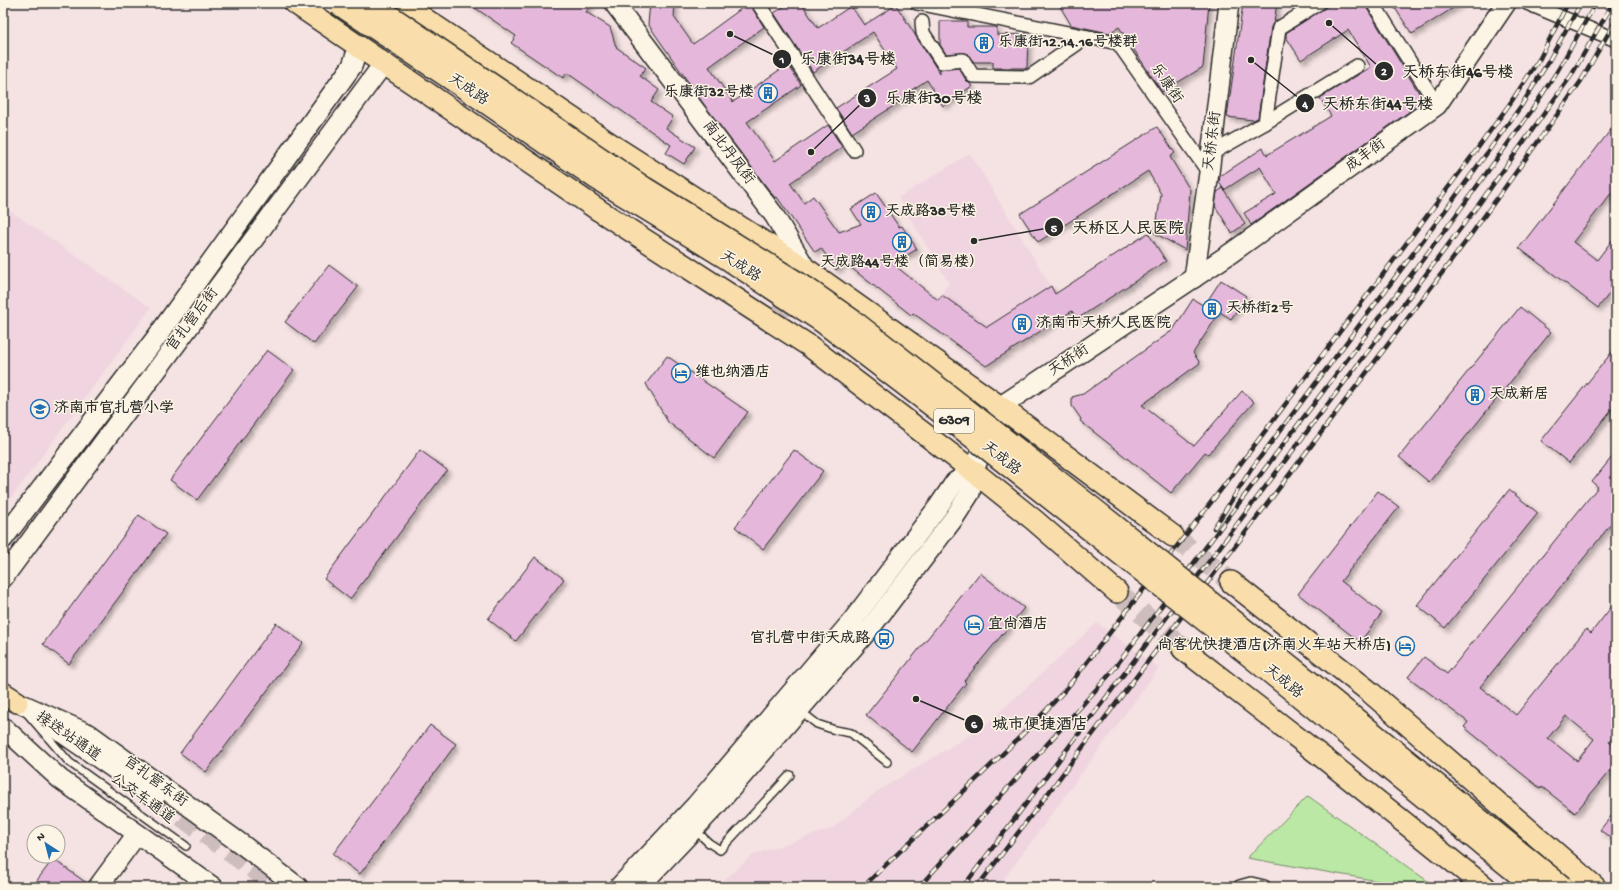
<svg xmlns="http://www.w3.org/2000/svg" width="1619" height="890" viewBox="0 0 1619 890" font-family="'Gochi Hand','LXGW WenKai TC',sans-serif">
	<style>
		.built { fill: #f0d5e0 }
		.green { fill: #bbe8a5; stroke: #738a68 }
		.building { fill: #e4b7db; stroke: #2b2b2b; fill-rule: evenodd; filter: url(#shadow) }
		.lines { fill: none; stroke-linecap: round; stroke-linejoin: round }
		.secondary-tunnel { stroke: #cdbdbd; stroke-width: 19; stroke-dasharray: 19 10; stroke-linecap: butt }
		.primary-tunnel { stroke: #cdbdbd; stroke-width: 21; stroke-dasharray: 21 10; stroke-linecap: butt }
		.lane-casing { stroke: #2b2b2b; stroke-width: 10 }
		.street-casing { stroke: #2b2b2b; stroke-width: 16 }
		.secondary-casing { stroke: #2b2b2b; stroke-width: 22 }
		.primary-casing { stroke: #2b2b2b; stroke-width: 24 }
		.lane { stroke: #fcf5e5; stroke-width: 7 }
		.street { stroke: #fcf5e5; stroke-width: 13 }
		.secondary { stroke: #fcf5e5; stroke-width: 19 }
		.primary { stroke: #f9deab; stroke-width: 21 }
		.rail-casing { stroke: #2b2b2b; stroke-width: 4.5 }
		.rail { stroke: #fcf5e5; stroke-width: 3; stroke-dasharray: 9; stroke-linecap: butt }
		.highway-bridge-casing { stroke: #2b2b2b; stroke-width: 25; stroke-linecap: butt }
		.highway-bridge { stroke: #f9deab; stroke-width: 22 }
		.labels { text-anchor: middle; dominant-baseline: central; stroke-width: 3; stroke-linejoin: round; paint-order: stroke }
		.shield { fill: #fcf5e5; stroke: #6a6863; stroke-width: 1 }
		.shield-label { font-size: 14px; font-weight: bold; fill: #2b2b2b }
		.poi-label { font-size: 15px; font-weight: bold; fill: #2b2b2b; stroke: #fcf5e5; text-anchor: start }
		.street-label { font-size: 15px; fill: #2b2b2b; stroke: #fcf5e5 }
		.leader { fill: none; stroke: #2b2b2b; stroke-width: 1.5 }
		.callout-dot { fill: #2b2b2b; stroke: #fcf5e5; stroke-width: 1.5 }
		.mark-label { font-size: 12px; text-anchor: middle; font-weight: bold; fill: #fff }
		.callout-label { font-size: 16px; text-anchor: middle; font-weight: bold; fill: #2b2b2b; stroke: #fcf5e5; stroke-width: 3; stroke-linejoin: round; paint-order: stroke }
	</style>
	<defs>
		<filter id="shadow"><feDropShadow dx="3.5" dy="3.5" stdDeviation="2" flood-color="#0004"/></filter>
	</defs>
	<rect width="100%" height="100%" fill="#f5e2e2"/>
	<filter id="ink" filterUnits="userSpaceOnUse"><feTurbulence type="fractalNoise" baseFrequency=".025" numOctaves="2"/><feDisplacementMap in="SourceGraphic" scale="8" xChannelSelector="R" yChannelSelector="G"/><feConvolveMatrix kernelMatrix="1 2 1 2 8 2 1 2 1" color-interpolation-filters="sRGB"/></filter>
	<g filter="url(#ink)">
		<g class="built">
			<polygon points="970,153 1067,313 986,366 923,320 949,283 898,198"/>
			<polygon points="3,206 151,308 3,509"/>
			<polygon points="1097,623 1159,668 998,887 716,887 753,855 833,828 876,792 982,728"/>
		</g>
		<polygon class="green" points="1308,796 1436,887 1412,887 1247,858"/>
		<g class="building">
			<polygon points="468,3 592,3 586,12 610,27 616,47 646,68 640,76 659,90 651,102 673,117 666,128 695,147 684,164 666,153 671,145 567,73 563,78 511,43 516,36"/>
			<polygon points="650,3 675,3 674,17 693,44 749,3 764,27 709,67 733,102 788,64 801,85 747,122 775,161 828,125 842,147 790,183 804,203 813,196 839,232 861,224 851,209 876,193 899,227 902,226 917,249 893,264 938,300 942,295 987,327 1051,286 1055,294 1148,233 1166,261 1077,319 1072,311 986,366 913,313 911,315 845,263 836,270 821,248 815,252 777,197 775,198 705,106 648,24"/>
			<polygon points="790,3 801,3 818,28 851,6 864,25 896,5 940,74 940,70 959,68 966,80 972,86 943,106 927,80 904,95 906,98 852,133 836,108 897,69 873,32 813,72 774,13"/>
			<polygon points="1058,3 1209,3 1203,67 1162,92 1119,27 1109,33 1071,25"/>
			<polygon points="1243,3 1277,3 1274,22 1271,27 1258,118 1253,120 1227,117"/>
			<polygon points="1332,3 1365,3 1366,7 1424,101 1251,225 1244,213 1276,194 1260,167 1224,190 1219,182 1220,176 1263,148 1267,155 1331,116 1320,98 1371,67 1348,30 1301,60 1286,37 1286,33"/>
			<polygon points="1403,3 1461,3 1412,34 1395,8"/>
			<polygon points="940,21 967,21 967,27 997,27 997,35 1028,34 1027,68 993,68 993,62 974,62 966,53 946,54 940,45"/>
			<polygon points="1616,123 1616,187 1573,242 1597,260 1616,235 1616,285 1598,308 1519,248"/>
			<polygon points="1157,127 1175,153 1170,157 1190,190 1185,250 1151,231 1156,227 1161,194 1148,171 1038,242 1020,214"/>
			<polygon points="1223,188 1245,224 1232,233 1215,206 1217,192"/>
			<polygon points="329,265 358,287 314,344 285,322"/>
			<polygon points="1221,280 1246,296 1231,319 1220,312 1193,353 1200,363 1142,405 1194,446 1242,391 1254,402 1208,454 1205,452 1171,493 1080,421 1081,419 1072,406 1072,397 1083,394 1173,330 1193,299 1204,306"/>
			<polygon points="1520,307 1551,332 1429,482 1399,457"/>
			<polygon points="1616,347 1616,404 1569,463 1541,441"/>
			<polygon points="267,350 294,370 197,500 170,480"/>
			<polygon points="667,356 748,412 714,458 668,422 646,384"/>
			<polygon points="420,450 447,470 350,599 324,579"/>
			<polygon points="794,450 823,471 763,549 735,527"/>
			<path d="M 1616,452 L 1616,518 L 1480,687 L 1516,715 L 1586,629 L 1591,633 L 1616,601 L 1616,733 L 1609,742 L 1616,747 L 1616,763 L 1575,813 L 1542,787 L 1541,789 L 1464,727 L 1468,722 L 1408,677 L 1424,657 L 1447,674 L 1598,487 L 1592,482 ZM 1566,716 L 1594,739 L 1577,761 L 1548,738 Z"/>
			<polygon points="1509,490 1538,513 1445,628 1417,605"/>
			<polygon points="1378,491 1399,507 1341,581 1382,613 1360,642 1298,594"/>
			<polygon points="139,515 166,534 69,664 43,644"/>
			<polygon points="535,557 564,579 516,641 488,619"/>
			<polygon points="980,573 1024,608 964,681 966,683 912,752 866,715"/>
			<polygon points="276,623 303,643 206,772 180,753"/>
			<polygon points="430,725 456,744 360,874 333,854"/>
			<polygon points="1616,810 1616,842 1600,830"/>
			<polygon points="53,859 88,884 87,887 32,887"/>
		</g>
		<g class="lines">
			<g class="secondary-tunnel">
				<polyline points="774,323 796,286"/>
				<polyline points="158,800 277,887"/>
			</g>
			<g class="primary-tunnel">
				<polyline points="1173,536 1231,582"/>
				<polyline points="1117,592 1183,649"/>
			</g>
			<defs>
				<g id="lane">
					<polyline points="799,710 817,724 835,730 851,733 887,762"/>
					<polyline points="26,712 69,762 186,846"/>
					<polyline points="694,829 709,843 720,850 790,775"/>
				</g>
				<g id="street">
					<polyline points="758,3 854,150"/>
					<polyline points="917,3 1118,43 1209,173"/>
					<polyline points="1373,3 1437,105"/>
					<polyline points="1527,3 1616,40"/>
					<polyline points="922,22 923,33 942,62 963,60 973,76 1029,77 1087,37"/>
					<polyline points="1265,123 1357,66"/>
					<polyline points="1212,153 1265,123 1279,28 1319,3"/>
					<polyline points="1240,887 1251,884 1264,887"/>
				</g>
				<g id="secondary">
					<polyline points="614,3 774,215 806,269"/>
					<polyline points="1194,278 1209,173 1229,3"/>
					<polyline points="3,539 156,338 352,66 359,46"/>
					<polyline points="3,578 384,63"/>
					<polyline points="17,702 89,734 244,846 298,887"/>
					<polyline points="3,727 60,779 213,887"/>
					<polyline points="55,728 155,797"/>
					<polyline points="98,887 137,834"/>
					<polyline points="619,887 696,805 852,621 938,507 955,482 973,471"/>
					<polyline points="639,887 715,807 871,627 954,518 970,493 973,471 1002,408 1007,402 1231,253 1437,105 1506,3"/>
				</g>
				<g id="primary">
					<polyline points="295,3 600,211 808,345 973,471 1034,520 1117,592"/>
					<polyline points="401,3 615,147 806,269 1002,408 1173,536"/>
					<polyline points="1231,582 1370,692 1595,887"/>
					<polyline points="1183,649 1321,756 1485,887"/>
					<polyline points="3,693 17,702"/>
				</g>
			</defs>
			<use href="#lane" class="lane-casing"/>
			<use href="#street" class="street-casing"/>
			<use href="#secondary" class="secondary-casing"/>
			<use href="#primary" class="primary-casing"/>
			<use href="#lane" class="lane"/>
			<use href="#street" class="street"/>
			<use href="#secondary" class="secondary"/>
			<use href="#primary" class="primary"/>
			<defs>
				<g id="rail">
					<polyline points="1214,528 1252,468 1442,215 1521,106 1547,64 1581,3"/>
					<path d="M 863,887 C 930,821 1002,759 1066,689 L 1223,487 L 1475,152 L 1511,102 L 1540,58 L 1568,3"/>
					<polyline points="919,887 1110,674 1451,222 1530,113 1558,70 1596,3"/>
					<polyline points="963,887 1479,204 1571,76 1613,3"/>
					<polyline points="977,887 1467,240 1542,136 1581,81 1616,20"/>
				</g>
			</defs>
			<use href="#rail" class="rail-casing"/>
			<use href="#rail" class="rail"/>
			<defs>
				<g id="highway-bridge">
					<polyline points="338,3 473,93 595,177 727,258 822,321 954,422 1253,658 1535,887"/>
					<polyline points="370,3 644,188 807,289 854,322 1097,512 1312,684 1562,887"/>
				</g>
			</defs>
			<use href="#highway-bridge" class="highway-bridge-casing"/>
			<use href="#highway-bridge" class="highway-bridge"/>
		</g>
	</g>
	<defs>
		<symbol id="building-ring" viewBox="-11 -11 22 22"><circle r="9.5" fill="#fcf5e5" stroke="#1f6fb2" stroke-width="1.5"/><path d="M-4-6H4V6H1V3H-1V6H-4ZM-2.5-4.3h1.7v1.8h-1.7ZM.8-4.3h1.7v1.8H.8ZM-2.5-1h1.7V.8h-1.7ZM.8-1h1.7V.8H.8Z" fill="#1f6fb2"/></symbol>
		<symbol id="hotel-ring" viewBox="-11 -11 22 22"><circle r="9.5" fill="#fcf5e5" stroke="#1f6fb2" stroke-width="1.5"/><path d="M-6-4.5h1.5V1H6V5H4.5V3h-9V5H-6ZM-4 0a1.8 1.8 0 1 1 3.6 0ZM.5 0V-2.5h3Q6-2.5 6 0Z" fill="#1f6fb2"/></symbol>
		<symbol id="school-ring" viewBox="-11 -11 22 22"><circle r="9.5" fill="#fcf5e5" stroke="#1f6fb2" stroke-width="1.5"/><path d="M0-5L7-2L0 1L-7-2ZM-4 1L0 2.5L4 1V4Q0 6-4 4Z" fill="#1f6fb2"/></symbol>
		<symbol id="bus-ring" viewBox="-11 -11 22 22"><circle r="9.5" fill="#fcf5e5" stroke="#1f6fb2" stroke-width="1.5"/><path d="M-5-6H5V4H4V6H2V4H-2V6H-4V4H-5ZM-3.5-4V0h7V-4ZM-3.5 1.2v1.5H-2V1.2ZM2 1.2v1.5H3.5V1.2Z" fill="#1f6fb2"/></symbol>
	</defs>
	<g fill-rule="evenodd">
		<use href="#building-ring" x="973" y="32" width="22" height="22"/>
		<use href="#building-ring" x="757" y="82" width="22" height="22"/>
		<use href="#building-ring" x="860" y="201" width="22" height="22"/>
		<use href="#building-ring" x="891" y="231" width="22" height="22"/>
		<use href="#building-ring" x="1201" y="298" width="22" height="22"/>
		<use href="#building-ring" x="1011" y="313" width="22" height="22"/>
		<use href="#hotel-ring" x="670" y="362" width="22" height="22"/>
		<use href="#building-ring" x="1464" y="384" width="22" height="22"/>
		<use href="#school-ring" x="29" y="398" width="22" height="22"/>
		<use href="#hotel-ring" x="963" y="614" width="22" height="22"/>
		<use href="#bus-ring" x="873" y="628" width="22" height="22"/>
		<use href="#hotel-ring" x="1394" y="635" width="22" height="22"/>
	</g>
	<g class="labels">
		<rect class="shield" x="934" y="409" width="40" height="24" rx="3"/>
		<g class="shield-label">
			<text x="954" y="421">G309</text>
		</g>
		<g class="poi-label">
			<text x="998" y="43">乐康街12.14.16号楼群</text>
			<text x="754" y="93" text-anchor="end">乐康街32号楼</text>
			<text x="885" y="212">天成路38号楼</text>
			<text x="902" y="263" text-anchor="middle">天成路44号楼（简易楼）</text>
			<text x="1226" y="309">天桥街2号</text>
			<text x="1036" y="324">济南市天桥人民医院</text>
			<text x="695" y="373">维也纳酒店</text>
			<text x="1489" y="395">天成新居</text>
			<text x="54" y="409">济南市官扎营小学</text>
			<text x="988" y="625">宜尚酒店</text>
			<text x="870" y="639" text-anchor="end">官扎营中街天成路</text>
			<text x="1391" y="646" text-anchor="end">尚客优快捷酒店(济南火车站天桥店)</text>
		</g>
		<g class="street-label">
			<text transform="translate(1166 84) rotate(55)">乐康街</text>
			<text transform="translate(468 90) rotate(34)">天成路</text>
			<text transform="translate(1213 141) rotate(-83)">天桥东街</text>
			<text transform="translate(728 153) rotate(53)">南北丹凤街</text>
			<text transform="translate(1366 156) rotate(-36)">成丰街</text>
			<text transform="translate(740 267) rotate(33)">天成路</text>
			<text transform="translate(193 320) rotate(-53)">官扎营后街</text>
			<text transform="translate(1069 361) rotate(-34)">天桥街</text>
			<text transform="translate(1001 459) rotate(38)">天成路</text>
			<text transform="translate(1283 682) rotate(39)">天成路</text>
			<text transform="translate(68 737) rotate(35)">接送站通道</text>
			<text transform="translate(155 782) rotate(36)">官扎营东街</text>
			<text transform="translate(142 799) rotate(36)">公交车通道</text>
		</g>
	</g>
	<path class="leader" d="M730 34L782 59M1329 23L1384 71M811 152L867 98M1251 60L1305 103M974 241L1054 227M916 699L974 724"/>
	<g class="callout-dot">
		<circle cx="730" cy="34" r="4"/>
		<circle cx="1329" cy="23" r="4"/>
		<circle cx="811" cy="152" r="4"/>
		<circle cx="1251" cy="60" r="4"/>
		<circle cx="974" cy="241" r="4"/>
		<circle cx="916" cy="699" r="4"/>
		<circle cx="782" cy="59" r="10"/>
		<circle cx="1384" cy="71" r="10"/>
		<circle cx="867" cy="98" r="10"/>
		<circle cx="1305" cy="103" r="10"/>
		<circle cx="1054" cy="227" r="10"/>
		<circle cx="974" cy="724" r="10"/>
	</g>
	<g class="mark-label">
		<text x="782" y="63">1</text>
		<text x="1384" y="75">2</text>
		<text x="867" y="102">3</text>
		<text x="1305" y="108">4</text>
		<text x="1054" y="232">5</text>
		<text x="974" y="728">6</text>
	</g>
	<g class="callout-label">
		<text x="848" y="64">乐康街34号楼</text>
		<text x="1458" y="77">天桥东街46号楼</text>
		<text x="934" y="103">乐康街30号楼</text>
		<text x="1378" y="109">天桥东街44号楼</text>
		<text x="1128" y="233">天桥区人民医院</text>
		<text x="1040" y="729">城市便捷酒店</text>
	</g>
	<rect width="1619" height="890" fill="none" stroke="#fcf5e5" stroke-width="16"/>
	<rect x="8" y="8" width="1603" height="874" fill="none" stroke="#2b2b2b" stroke-width="1.5" filter="url(#ink)"/>
	<g transform="translate(46 844) rotate(324)"><circle r="19" fill="#fcf5e5" stroke="#a8a49b"/>
	<path d="M0-3L7 15L0 10L-7 15Z" fill="#1f6fb2"/>
	<text y="-6" font-size="11" font-weight="bold" text-anchor="middle" fill="#2b2b2b">N</text>
	</g>
</svg>
